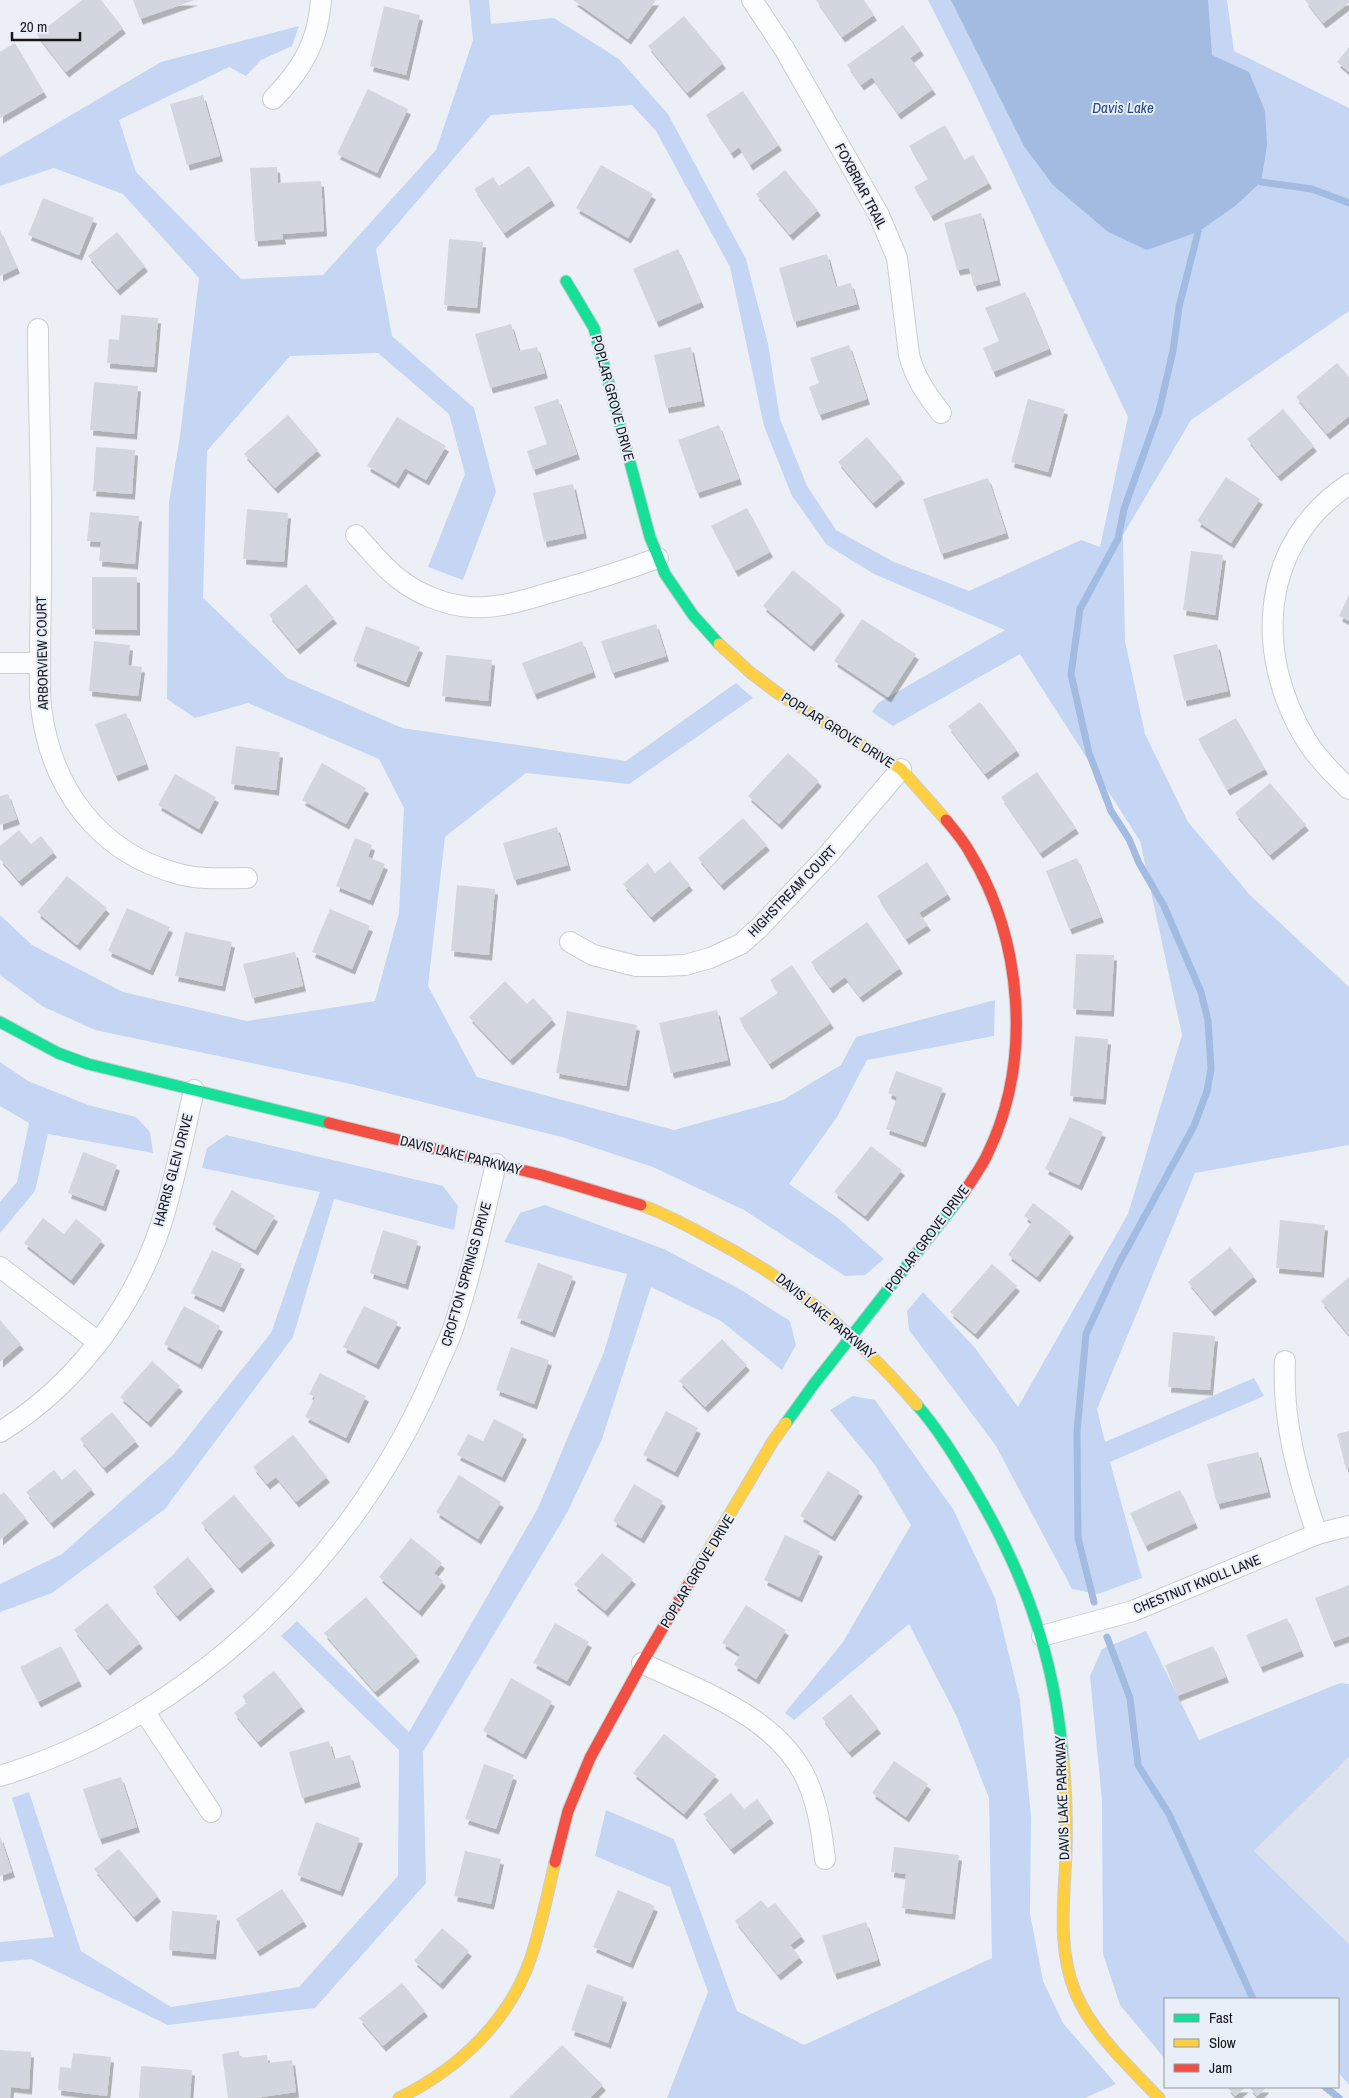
<svg xmlns="http://www.w3.org/2000/svg" width="1349" height="2098" viewBox="0 0 1349 2098" font-family="'Archivo Narrow',sans-serif">
	<style>
		.built { fill: #dce3ee }
		.green { fill: #c4d6f4 }
		.water { fill: #a3bae1 }
		.lines { fill: none; stroke-linecap: round; stroke-linejoin: round }
		.stream { stroke: #a3bae1; stroke-width: 7 }
		.building { fill: #d2d7df; filter: url(#shadow) }
		.street-casing { stroke: #cacdd1; stroke-width: 22 }
		.fast-casing { stroke: #cacdd1; stroke-width: 13 }
		.slow-casing { stroke: #cacdd1; stroke-width: 13 }
		.jam-casing { stroke: #cacdd1; stroke-width: 13 }
		.street { stroke: #fcfdfe; stroke-width: 20 }
		.fast { stroke: #16e098; stroke-width: 11 }
		.slow { stroke: #ffcf43; stroke-width: 11 }
		.jam { stroke: #f24e42; stroke-width: 11 }
		.labels { text-anchor: middle; dominant-baseline: central; stroke-width: 4; stroke-linejoin: round; paint-order: stroke }
		.street-label { font-size: 14px; fill: #15171b; stroke: #e9eff9 }
		.water-label { font-size: 15px; font-style: italic; fill: #244888; stroke: #e9eff9 }
	</style>
	<defs>
		<filter id="shadow"><feDropShadow dx="3" dy="5.5" stdDeviation="0" flood-color="#0004"/></filter>
	</defs>
	<rect width="100%" height="100%" fill="#ecf0f6"/>
	<polygon class="built" points="1349,1757 1349,1944 1254,1851"/>
	<g class="green">
		<polygon points="469,0 489,0 491,24 554,18 619,59 668,114 746,259 768,344 780,419 807,486 836,530 892,561 969,591 1081,540 1100,547 1128,417 971,85 928,0 1227,0 1234,51 1349,108 1349,311 1191,420 1123,535 1125,641 1145,734 1188,822 1250,895 1349,987 1349,1145 1195,1173 1097,1409 1105,1442 1254,1378 1264,1396 1110,1462 1142,1578 1098,1594 1072,1589 996,1446 909,1330 907,1311 923,1292 975,1348 1018,1407 1128,1214 1182,1035 1140,841 1020,654 893,726 872,712 878,703 1005,630 874,574 827,545 792,496 764,426 730,267 656,131 632,105 491,115 376,249 392,336 474,408 496,492 463,580 428,567 465,474 449,414 378,353 290,356 207,451 203,598 287,678 402,728 626,761 736,683 753,698 629,784 526,773 445,837 428,986 477,1077 674,1130 783,1100 841,1065 856,1037 995,1000 994,1036 867,1060 837,1117 789,1184 839,1219 884,1259 865,1275 845,1276 744,1210 653,1167 562,1137 351,1084 95,1030 42,1006 0,975 0,915 32,945 123,992 247,1021 375,1001 399,913 404,808 379,759 248,703 195,718 167,699 169,502 180,436 199,278 123,194 54,168 0,186 0,157 161,62 299,26 292,46 261,60 246,76 229,67 119,120 136,172 241,279 323,275 436,150 473,40"/>
		<polygon points="0,1062 28,1081 88,1105 136,1117 150,1132 153,1153 48,1134 35,1191 0,1233 0,1202 17,1182 29,1123 0,1106"/>
		<polygon points="226,1135 443,1186 458,1206 454,1230 334,1199 293,1337 165,1509 52,1593 0,1612 0,1584 62,1554 174,1454 271,1333 320,1192 202,1168 207,1148"/>
		<polygon points="545,1205 664,1249 743,1291 790,1321 796,1345 782,1370 721,1321 651,1287 602,1439 567,1513 423,1752 426,1883 315,2008 168,2025 31,1959 0,1962 0,1942 54,1937 12,1798 29,1792 81,1951 171,2007 299,1987 398,1876 399,1750 281,1636 297,1621 409,1732 538,1508 604,1352 627,1274 504,1242 520,1213"/>
		<polygon points="853,1396 875,1400 953,1509 995,1598 1020,1700 1031,1816 1030,1914 1043,1981 1063,2023 1116,2084 1085,2098 667,2098 708,1992 670,1887 595,1856 606,1810 674,1839 737,2011 804,2045 992,1958 989,1798 956,1715 909,1624 794,1720 785,1713 843,1642 911,1525 875,1465 830,1410"/>
		<polygon points="1146,1631 1199,1740 1340,1683 1349,1684 1349,1757 1254,1851 1349,1944 1349,2085 1338,2072 1338,1999 1165,1999 1165,2059 1120,2005 1103,1954 1102,1801 1090,1676 1102,1649"/>
	</g>
	<polygon class="water" points="951,0 1208,0 1212,55 1249,72 1265,111 1267,145 1261,182 1235,206 1198,232 1147,250 1108,232 1053,185 1024,146"/>
	<g class="lines">
		<g class="stream">
			<polyline points="1261,182 1312,189 1349,203"/>
			<polyline points="1094,1602 1078,1538 1077,1432 1086,1334 1118,1265 1194,1126 1207,1091 1211,1069 1208,1021 1201,992 1164,906 1139,863 1129,839 1111,811 1089,753 1071,674 1080,609 1118,539 1124,509 1159,411 1173,351 1179,307 1198,232"/>
			<polyline points="1107,1637 1130,1698 1138,1765 1169,1814 1253,1999"/>
			<polyline points="1325,2087 1339,2098"/>
		</g>
	</g>
	<g class="building">
		<polygon points="82,0 101,0 123,28 66,72 37,35"/>
		<polygon points="133,0 195,0 140,19"/>
		<polygon points="573,0 656,0 628,39"/>
		<polygon points="816,0 864,0 874,15 842,37"/>
		<polygon points="1305,0 1349,0 1349,3 1323,23"/>
		<polygon points="384,6 420,15 406,75 370,66"/>
		<polygon points="684,16 723,63 687,93 648,46"/>
		<polygon points="903,25 921,50 910,58 933,89 898,114 872,77 861,85 847,65"/>
		<polygon points="15,43 44,92 0,118 0,52"/>
		<polygon points="1349,47 1349,72 1337,62"/>
		<polygon points="368,89 408,109 377,173 337,154"/>
		<polygon points="743,91 779,145 750,165 739,147 731,153 706,115"/>
		<polygon points="203,95 220,156 187,165 170,104"/>
		<polygon points="945,125 964,160 973,155 989,183 931,216 914,187 928,179 909,146"/>
		<polygon points="601,165 653,194 628,238 576,208"/>
		<polygon points="529,166 552,200 504,233 474,189 493,177 499,186"/>
		<polygon points="277,167 278,183 321,181 324,231 282,234 283,239 255,241 250,168"/>
		<polygon points="785,170 818,210 790,235 756,194"/>
		<polygon points="43,198 94,218 79,255 28,235"/>
		<polygon points="981,213 998,280 974,286 969,268 957,270 944,223"/>
		<polygon points="0,230 17,268 0,276"/>
		<polygon points="117,232 145,266 117,290 88,256"/>
		<polygon points="449,239 483,242 477,308 444,305"/>
		<polygon points="678,249 701,302 656,322 633,269"/>
		<polygon points="827,254 836,287 851,283 857,304 794,322 779,268"/>
		<polygon points="1025,292 1049,349 993,372 983,348 999,341 985,308"/>
		<polygon points="121,315 158,318 154,367 107,363 109,339 119,340"/>
		<polygon points="511,324 519,351 537,347 545,373 490,388 475,334"/>
		<polygon points="849,345 867,399 819,415 809,387 819,383 810,358"/>
		<polygon points="691,347 702,401 666,408 654,355"/>
		<polygon points="1337,363 1349,377 1349,416 1327,434 1296,397"/>
		<polygon points="94,382 138,386 134,434 90,430"/>
		<polygon points="558,399 577,454 533,470 527,451 547,444 534,407"/>
		<polygon points="1028,399 1065,409 1048,472 1011,462"/>
		<polygon points="1283,409 1314,446 1278,476 1247,439"/>
		<polygon points="288,415 318,450 275,488 244,454"/>
		<polygon points="397,417 446,446 426,480 405,468 396,483 367,466"/>
		<polygon points="719,425 739,479 697,493 678,440"/>
		<polygon points="867,437 902,478 873,503 838,462"/>
		<polygon points="96,447 135,450 132,494 93,491"/>
		<polygon points="1226,477 1260,499 1231,543 1197,521"/>
		<polygon points="988,478 1006,533 941,554 923,499"/>
		<polygon points="573,484 584,533 544,542 533,493"/>
		<polygon points="747,508 770,552 735,571 711,526"/>
		<polygon points="247,509 288,513 284,562 243,559"/>
		<polygon points="90,512 139,516 135,564 99,561 101,542 87,541"/>
		<polygon points="1191,551 1223,555 1215,615 1183,610"/>
		<polygon points="793,570 842,610 811,646 763,606"/>
		<polygon points="92,577 137,577 137,630 92,629"/>
		<polygon points="306,584 334,618 297,649 269,615"/>
		<polygon points="1349,595 1349,621 1339,616"/>
		<polygon points="862,619 916,654 888,697 834,661"/>
		<polygon points="656,624 666,656 612,673 601,641"/>
		<polygon points="366,626 420,647 406,682 353,661"/>
		<polygon points="94,641 130,645 128,665 142,667 138,696 89,691"/>
		<polygon points="582,641 593,672 534,694 522,663"/>
		<polygon points="1217,644 1228,691 1184,701 1173,655"/>
		<polygon points="446,655 492,660 488,701 442,696"/>
		<polygon points="980,702 1017,750 985,774 948,726"/>
		<polygon points="126,713 146,764 115,776 95,724"/>
		<polygon points="1236,718 1265,769 1227,790 1198,739"/>
		<polygon points="236,746 280,752 276,790 231,784"/>
		<polygon points="788,753 819,781 779,824 748,796"/>
		<polygon points="322,763 366,788 346,824 302,800"/>
		<polygon points="1037,772 1076,828 1040,853 1001,797"/>
		<polygon points="175,774 216,797 199,829 158,805"/>
		<polygon points="1270,783 1306,825 1270,855 1235,813"/>
		<polygon points="8,794 17,819 0,825 0,796"/>
		<polygon points="743,818 767,845 721,885 698,858"/>
		<polygon points="557,827 568,865 514,880 503,843"/>
		<polygon points="19,830 31,844 41,836 54,852 19,881 0,859 0,846"/>
		<polygon points="355,838 372,845 368,857 385,864 370,900 336,886"/>
		<polygon points="1077,858 1101,917 1069,929 1046,871"/>
		<polygon points="670,861 690,885 651,917 623,884 648,863 655,873"/>
		<polygon points="927,862 948,894 919,913 928,925 906,939 877,896"/>
		<polygon points="67,876 107,908 77,945 37,912"/>
		<polygon points="457,885 495,889 489,955 451,951"/>
		<polygon points="127,908 170,927 150,970 108,951"/>
		<polygon points="330,909 370,926 352,969 312,952"/>
		<polygon points="867,922 900,968 860,997 845,977 830,988 811,962"/>
		<polygon points="185,932 232,942 222,986 175,976"/>
		<polygon points="295,952 303,986 252,998 243,964"/>
		<polygon points="1076,954 1114,955 1111,1011 1073,1009"/>
		<polygon points="792,965 831,1023 769,1064 739,1019 778,993 770,980"/>
		<polygon points="505,981 527,1004 533,998 553,1019 510,1060 469,1017"/>
		<polygon points="717,1010 728,1060 671,1073 659,1023"/>
		<polygon points="567,1011 637,1025 626,1086 556,1073"/>
		<polygon points="1075,1036 1108,1039 1103,1099 1070,1096"/>
		<polygon points="896,1071 943,1088 923,1142 886,1129 897,1097 888,1093"/>
		<polygon points="1070,1117 1103,1132 1079,1185 1045,1169"/>
		<polygon points="871,1146 902,1170 865,1216 834,1192"/>
		<polygon points="83,1152 117,1165 103,1206 68,1193"/>
		<polygon points="232,1190 275,1216 255,1250 212,1224"/>
		<polygon points="1033,1203 1071,1232 1037,1277 1008,1255 1032,1222 1024,1216"/>
		<polygon points="43,1218 64,1234 76,1219 102,1240 71,1280 24,1243"/>
		<polygon points="1280,1220 1325,1225 1321,1272 1276,1268"/>
		<polygon points="383,1230 418,1241 405,1284 370,1273"/>
		<polygon points="1230,1247 1254,1276 1212,1311 1188,1282"/>
		<polygon points="212,1250 242,1264 221,1307 191,1293"/>
		<polygon points="538,1263 573,1276 552,1332 517,1318"/>
		<polygon points="992,1264 1017,1286 975,1334 950,1312"/>
		<polygon points="1349,1277 1349,1335 1321,1301"/>
		<polygon points="184,1306 220,1326 199,1364 164,1344"/>
		<polygon points="364,1306 398,1322 376,1364 343,1347"/>
		<polygon points="0,1320 21,1344 0,1362"/>
		<polygon points="1173,1332 1215,1336 1210,1390 1168,1387"/>
		<polygon points="722,1339 747,1365 705,1407 679,1381"/>
		<polygon points="511,1347 549,1360 534,1404 496,1390"/>
		<polygon points="152,1361 180,1386 148,1422 120,1397"/>
		<polygon points="320,1373 366,1396 346,1438 305,1417 315,1397 309,1394"/>
		<polygon points="666,1411 698,1428 675,1472 643,1455"/>
		<polygon points="112,1412 136,1441 104,1468 80,1439"/>
		<polygon points="494,1419 524,1434 502,1477 457,1455 468,1434 483,1441"/>
		<polygon points="1349,1431 1349,1468 1346,1469 1337,1434"/>
		<polygon points="293,1435 327,1477 296,1502 276,1477 267,1484 253,1467"/>
		<polygon points="1258,1452 1268,1492 1217,1504 1207,1464"/>
		<polygon points="75,1469 92,1489 51,1523 26,1492 54,1470 62,1480"/>
		<polygon points="828,1471 860,1491 832,1536 800,1516"/>
		<polygon points="459,1475 501,1502 478,1539 436,1512"/>
		<polygon points="634,1484 663,1501 641,1538 613,1521"/>
		<polygon points="1180,1490 1195,1523 1145,1546 1130,1513"/>
		<polygon points="4,1492 26,1518 0,1540 0,1495"/>
		<polygon points="234,1495 272,1540 239,1568 201,1523"/>
		<polygon points="785,1535 820,1551 799,1597 764,1580"/>
		<polygon points="411,1538 442,1563 434,1573 443,1581 419,1611 379,1577"/>
		<polygon points="602,1553 633,1579 605,1611 574,1585"/>
		<polygon points="188,1557 212,1586 177,1616 153,1587"/>
		<polygon points="1349,1585 1349,1636 1332,1642 1315,1598"/>
		<polygon points="366,1597 417,1656 375,1692 324,1633"/>
		<polygon points="107,1603 140,1643 107,1670 74,1630"/>
		<polygon points="746,1605 786,1630 756,1679 734,1665 740,1654 722,1643"/>
		<polygon points="1287,1618 1301,1651 1260,1667 1246,1635"/>
		<polygon points="555,1623 589,1642 567,1681 533,1663"/>
		<polygon points="61,1646 79,1681 38,1702 20,1667"/>
		<polygon points="1213,1646 1226,1677 1177,1696 1165,1665"/>
		<polygon points="274,1671 302,1706 258,1742 234,1713 247,1703 242,1696"/>
		<polygon points="511,1678 552,1701 523,1754 483,1731"/>
		<polygon points="851,1694 878,1728 849,1752 822,1718"/>
		<polygon points="664,1734 716,1775 684,1814 633,1773"/>
		<polygon points="329,1741 334,1759 350,1755 358,1782 302,1798 289,1752"/>
		<polygon points="894,1761 928,1784 906,1817 872,1793"/>
		<polygon points="484,1764 514,1775 496,1829 465,1819"/>
		<polygon points="121,1777 137,1827 99,1839 83,1789"/>
		<polygon points="731,1793 744,1809 757,1799 771,1818 731,1849 703,1814"/>
		<polygon points="316,1822 360,1838 340,1891 297,1875"/>
		<polygon points="0,1836 12,1872 0,1876"/>
		<polygon points="894,1847 959,1855 952,1914 902,1908 906,1874 891,1872"/>
		<polygon points="119,1849 158,1896 134,1917 94,1869"/>
		<polygon points="465,1851 501,1859 491,1904 454,1896"/>
		<polygon points="282,1889 304,1921 257,1951 236,1919"/>
		<polygon points="618,1890 655,1906 630,1963 593,1947"/>
		<polygon points="761,1900 768,1908 775,1903 802,1936 790,1945 800,1957 778,1975 735,1921"/>
		<polygon points="172,1911 217,1915 213,1954 169,1950"/>
		<polygon points="866,1922 878,1960 834,1974 822,1936"/>
		<polygon points="442,1928 469,1951 440,1984 414,1961"/>
		<polygon points="402,1983 425,2011 383,2046 359,2018"/>
		<polygon points="587,1984 624,1997 608,2043 571,2030"/>
		<polygon points="562,2045 603,2085 590,2098 509,2098"/>
		<polygon points="0,2050 31,2052 29,2089 11,2087 10,2098 0,2098"/>
		<polygon points="239,2051 240,2058 267,2055 268,2063 292,2060 296,2092 255,2098 228,2098 222,2054"/>
		<polygon points="73,2053 111,2057 107,2096 58,2090 60,2067 71,2068"/>
		<polygon points="141,2066 192,2070 190,2098 139,2098"/>
		<polygon points="1227,2087 1246,2087 1235,2096"/>
		<polygon points="1249,2087 1265,2087 1266,2088 1257,2096"/>
	</g>
	<g class="lines">
		<defs>
			<g id="street">
				<path d="M 752,0 L 785,50 L 879,215 L 897,258 L 909,355 C 915,378 927,395 941,413"/>
				<path d="M 273,99 C 302,69 318,43 321,0"/>
				<path d="M 38,329 C 38,401 42,473 41,545 C 41,577 41,610 40,643 C 40,664 39,686 41,707 C 51,788 98,853 179,874 C 201,880 224,878 247,878"/>
				<path d="M 1349,484 C 1260,543 1253,653 1306,740 C 1318,759 1333,774 1349,789"/>
				<path d="M 356,535 C 370,550 383,567 399,579 C 418,594 445,605 470,607 C 498,609 525,600 552,592 C 588,582 623,571 658,558"/>
				<polyline points="0,663 40,663"/>
				<polyline points="570,942 593,955 636,966 661,966 685,965 710,958 741,944 760,927 826,857 901,769"/>
				<polyline points="0,1267 98,1342"/>
				<path d="M 1285,1361 C 1282,1421 1298,1478 1317,1534"/>
				<path d="M 0,1432 C 80,1383 141,1298 166,1208 C 177,1169 185,1129 194,1090"/>
				<polyline points="1042,1636 1133,1611 1317,1534 1349,1526"/>
				<path d="M 642,1663 C 702,1692 785,1719 810,1788 C 819,1811 822,1835 825,1859"/>
				<polyline points="144,1711 211,1812"/>
				<path d="M 0,1776 C 195,1717 357,1556 435,1371 C 441,1357 448,1343 453,1329 C 471,1275 483,1219 496,1164"/>
			</g>
			<g id="fast">
				<polyline points="566,281 594,328 650,537 665,574 693,615 719,644"/>
				<polyline points="0,1022 58,1053 88,1064 329,1123"/>
				<path d="M 917,1405 C 937,1428 953,1454 969,1480 C 1023,1569 1055,1655 1063,1759"/>
				<polyline points="786,1423 814,1384 963,1194"/>
			</g>
			<g id="slow">
				<polyline points="719,644 751,673 779,694 901,769 946,820"/>
				<path d="M 641,1205 C 666,1214 688,1226 710,1238 C 796,1283 853,1332 917,1405"/>
				<polyline points="688,1585 773,1441 786,1423"/>
				<path d="M 1063,1759 C 1066,1790 1067,1823 1066,1854 C 1064,1901 1057,1949 1076,1994 C 1094,2035 1129,2066 1159,2098"/>
				<path d="M 399,2098 C 460,2068 513,2018 533,1951 C 542,1922 548,1892 555,1862"/>
			</g>
			<g id="jam">
				<path d="M 946,820 C 954,830 963,840 969,851 C 1023,939 1033,1061 987,1155 C 981,1168 971,1181 963,1194"/>
				<polyline points="329,1123 542,1175 641,1205"/>
				<polyline points="555,1862 568,1811 590,1758 642,1663 688,1585"/>
			</g>
		</defs>
		<use href="#street" class="street-casing"/>
		<use href="#fast" class="fast-casing"/>
		<use href="#slow" class="slow-casing"/>
		<use href="#jam" class="jam-casing"/>
		<use href="#street" class="street"/>
		<use href="#fast" class="fast"/>
		<use href="#slow" class="slow"/>
		<use href="#jam" class="jam"/>
	</g>
	<g class="labels">
		<g class="street-label">
			<text transform="translate(861 186) rotate(62)">FOXBRIAR TRAIL</text>
			<text transform="translate(613 398) rotate(75)">POPLAR GROVE DRIVE</text>
			<text transform="translate(42 653) rotate(-91)">ARBORVIEW COURT</text>
			<text transform="translate(838 730) rotate(32)">POPLAR GROVE DRIVE</text>
			<text transform="translate(792 891) rotate(-46)">HIGHSTREAM COURT</text>
			<text transform="translate(461 1155) rotate(14)">DAVIS LAKE PARKWAY</text>
			<text transform="translate(173 1170) rotate(-75)">HARRIS GLEN DRIVE</text>
			<text transform="translate(927 1238) rotate(-53)">POPLAR GROVE DRIVE</text>
			<text transform="translate(466 1274) rotate(-74)">CROFTON SPRINGS DRIVE</text>
			<text transform="translate(826 1316) rotate(40)">DAVIS LAKE PARKWAY</text>
			<text transform="translate(697 1571) rotate(-59)">POPLAR GROVE DRIVE</text>
			<text transform="translate(1197 1584) rotate(-22)">CHESTNUT KNOLL LANE</text>
			<text transform="translate(1062 1798) rotate(-92)">DAVIS LAKE PARKWAY</text>
		</g>
		<g class="water-label">
			<text x="1123" y="107">Davis Lake</text>
		</g>
	</g>
	<rect x="1164" y="1998" width="175" height="90" fill="#e9eff9" stroke="#9499a0"/>
	<rect x="1174" y="2014" width="25" height="8" fill="#16e098" stroke="#9499a0"/>
	<text x="1209" y="2023" font-size="15" fill="#15171b">Fast</text>
	<rect x="1174" y="2039" width="25" height="8" fill="#ffcf43" stroke="#9499a0"/>
	<text x="1209" y="2048" font-size="15" fill="#15171b">Slow</text>
	<rect x="1174" y="2064" width="25" height="8" fill="#f24e42" stroke="#9499a0"/>
	<text x="1209" y="2073" font-size="15" fill="#15171b">Jam</text>
	<path d="M12 32v8h68v-8" fill="none" stroke="#15171b" stroke-width="2.5"/>
	<text x="20" y="32" font-size="15" fill="#15171b" stroke="#e9eff9" stroke-width="4" paint-order="stroke">20 m</text>
</svg>
